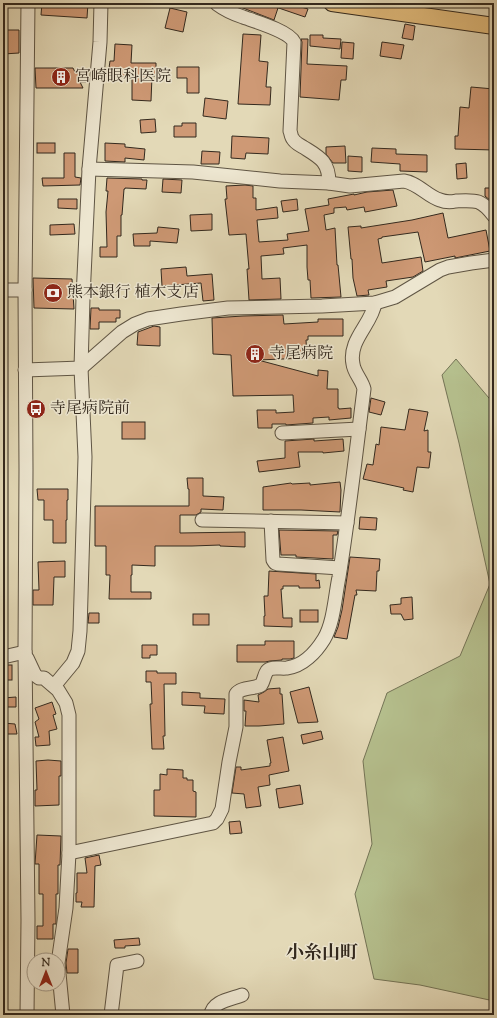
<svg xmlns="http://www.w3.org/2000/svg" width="497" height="1018" viewBox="0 0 497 1018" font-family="'Sorts Mill Goudy','Noto Serif JP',serif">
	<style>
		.green { fill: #b5bf8d; stroke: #747456 }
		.building { fill: #ce9975; stroke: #33291e }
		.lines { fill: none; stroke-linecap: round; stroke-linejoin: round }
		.minor-casing { stroke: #5f5544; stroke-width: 15 }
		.major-casing { stroke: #33291e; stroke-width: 18 }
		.minor { stroke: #ede6d0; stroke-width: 13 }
		.major { stroke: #e2bc7c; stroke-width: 16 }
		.labels { text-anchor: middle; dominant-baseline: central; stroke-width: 3; stroke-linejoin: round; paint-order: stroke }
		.poi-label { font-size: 16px; fill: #33291e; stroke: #ede6d0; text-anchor: start }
		.quarter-label { font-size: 18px; font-weight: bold; fill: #33291e; stroke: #ede6d0 }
	</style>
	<rect width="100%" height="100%" fill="#e3d9b7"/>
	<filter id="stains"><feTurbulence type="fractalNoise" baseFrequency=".005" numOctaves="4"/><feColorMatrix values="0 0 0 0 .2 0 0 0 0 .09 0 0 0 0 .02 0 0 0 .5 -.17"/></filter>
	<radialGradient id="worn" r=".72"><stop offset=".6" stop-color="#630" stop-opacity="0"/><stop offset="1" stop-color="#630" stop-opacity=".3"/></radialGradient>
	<polygon class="green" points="456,359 494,404 494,1001 420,985 374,979 355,894 372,844 363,761 387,693 460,656 490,584 459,443 442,375"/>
	<g class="building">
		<polygon points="42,3 88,3 87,18 41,15"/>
		<polygon points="230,3 261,3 278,8 274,20"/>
		<polygon points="267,3 288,3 308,9 305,17 267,4"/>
		<polygon points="170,8 187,12 183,32 165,28"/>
		<polygon points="405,24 415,26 413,40 402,38"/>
		<polygon points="3,30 19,30 19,53 3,54"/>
		<polygon points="243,34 261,35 259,61 268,62 266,87 271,87 270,105 238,104"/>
		<polygon points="310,35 323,35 323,38 341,39 340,49 310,46"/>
		<polygon points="301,39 308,39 307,64 347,66 346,80 341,80 339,100 300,97 302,42"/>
		<polygon points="342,42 354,43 353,59 341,58"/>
		<polygon points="382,42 404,45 401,59 380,56"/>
		<polygon points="115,44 132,45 131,63 156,63 156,76 152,76 151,101 132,100 132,78 108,75 110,61 114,61"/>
		<polygon points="177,67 199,67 199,93 187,93 187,78 177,78"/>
		<polygon points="35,68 73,68 75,72 87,73 88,82 80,82 83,88 36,88"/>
		<polygon points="471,87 494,89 494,150 455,149 455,136 458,136 460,107 469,108"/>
		<polygon points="205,98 228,101 226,119 203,116"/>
		<polygon points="155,119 156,132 141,133 140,120"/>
		<polygon points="182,123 196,123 196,137 174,137 174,126 182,126"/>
		<polygon points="232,136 269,138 268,154 246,153 245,159 231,158"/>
		<rect x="37" y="143" width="18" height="10"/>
		<polygon points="105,143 125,144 125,147 145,149 144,160 125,158 125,162 105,161"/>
		<polygon points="345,146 346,163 333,163 326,154 326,147"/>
		<polygon points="372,148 396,149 396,154 427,155 427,172 400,171 400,164 371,162"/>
		<polygon points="202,151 220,152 219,164 201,164"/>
		<polygon points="64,153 75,153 75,177 81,178 80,185 43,186 42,178 64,178"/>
		<polygon points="348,156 362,157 362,172 348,171"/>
		<polygon points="466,163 467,178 457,179 456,164"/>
		<polygon points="107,178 142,179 142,180 147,180 146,189 125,188 125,189 124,189 122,215 121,215 121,236 117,236 117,257 100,257 100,247 107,247 106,212 108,191 106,191"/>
		<polygon points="163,179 182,180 181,193 162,192"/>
		<polygon points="245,185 253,186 253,198 256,198 256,210 277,207 278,218 257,220 259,242 288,240 287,234 309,231 305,209 329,205 328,199 354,194 354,195 367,192 393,190 397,206 365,212 364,207 347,210 346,207 334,208 334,213 324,215 326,230 335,228 337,265 338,265 341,297 311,298 310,280 308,280 307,267 307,245 283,248 284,254 261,256 262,279 280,278 281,299 249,300 247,269 249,269 246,234 229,235 225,199 227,199 226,186"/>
		<polygon points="485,188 494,188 494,202 492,202 485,196"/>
		<polygon points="58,199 77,199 77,209 58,208"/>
		<polygon points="297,199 298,210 283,212 281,201"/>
		<polygon points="443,213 448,238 486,230 490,251 455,258 455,256 425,262 418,232 382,237 382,238 378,239 382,263 421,257 423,271 413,277 386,281 387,287 368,290 369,295 357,296 353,278 352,259 351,259 348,227 361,226 361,228 412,220"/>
		<polygon points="212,214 212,230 191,231 190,215"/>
		<polygon points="74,224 75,234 50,235 50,225"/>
		<polygon points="158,227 179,229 177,243 150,241 150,246 134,246 133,234 157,233"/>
		<polygon points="186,267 187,276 212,274 214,300 203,301 201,283 162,286 161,269"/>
		<polygon points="33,278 72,279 74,309 34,308"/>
		<polygon points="91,308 99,308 99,310 120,310 120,318 116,318 116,322 99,322 99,329 90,329"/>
		<polygon points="283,315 284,324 318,322 318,319 343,319 343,336 308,336 308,340 306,340 307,358 258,360 318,376 318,370 328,371 327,389 338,389 338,408 339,408 339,409 351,408 351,418 329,420 329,417 313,418 313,423 286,425 286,424 272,424 272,428 258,428 257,410 276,410 276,413 294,412 293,395 233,396 231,355 213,354 212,318 243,316"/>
		<polygon points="154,326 160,327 160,346 137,345 138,332"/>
		<polygon points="371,398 385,402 381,415 369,412"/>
		<polygon points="409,409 428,412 424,431 428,430 428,452 431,452 429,468 417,467 413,492 403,490 404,488 363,479 367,464 373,465 376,444 379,445 381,427 405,430"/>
		<rect x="122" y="422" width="23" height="17"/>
		<polygon points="314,439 314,441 343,439 344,451 323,453 323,452 298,452 300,467 259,472 257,461 285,458 285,441"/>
		<polygon points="187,478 203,478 203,496 224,497 223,510 201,509 201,512 196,515 180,515 180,533 245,532 245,547 220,546 220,545 192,546 155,546 155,566 132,565 132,575 131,575 131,592 151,592 151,599 109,599 110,575 106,575 106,546 95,546 95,506 189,506 189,489 188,489"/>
		<polygon points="340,482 341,490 340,512 301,510 263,510 263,487 291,483 292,484 310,483 310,485"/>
		<polygon points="37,489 68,489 68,500 67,500 67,520 66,520 66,543 53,543 53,520 44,520 44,500 38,500"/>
		<polygon points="360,517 377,518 376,530 359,529"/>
		<polygon points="279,530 338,531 337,535 333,535 333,559 296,557 296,555 281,555"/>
		<polygon points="350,557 380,559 379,571 377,571 376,591 356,590 357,595 355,595 347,639 334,637 338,627 342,610"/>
		<polygon points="65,561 65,577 54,577 53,605 33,605 33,590 39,590 38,562"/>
		<polygon points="269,571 316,574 316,581 319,580 320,588 299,588 299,586 283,586 283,589 281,589 283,618 292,618 292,627 264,626 264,616 265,616 264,596 268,596"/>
		<polygon points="412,597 413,619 404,620 401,614 391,614 390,605 401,604 401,598"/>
		<rect x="300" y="610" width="18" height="12"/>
		<polygon points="89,613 99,613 99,623 88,623"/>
		<rect x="193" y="614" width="16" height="11"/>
		<polygon points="265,641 294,641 294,658 290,659 282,659 282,660 270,661 265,662 237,662 237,645 265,645"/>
		<polygon points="142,645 157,645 157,655 150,655 150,658 142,658"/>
		<rect x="3" y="665" width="9" height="15"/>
		<polygon points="146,671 157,671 157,673 176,673 176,684 164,684 165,736 163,736 164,749 152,749 150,704 152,704 151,682 146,682"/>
		<polygon points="309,687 318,722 298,723 290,692"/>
		<polygon points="280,688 280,694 282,694 284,724 259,726 245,726 246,711 244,711 244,700 259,702 258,695 264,692 268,689"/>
		<polygon points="182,692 200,693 200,698 225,699 224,714 204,713 205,706 182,705"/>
		<polygon points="16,697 16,707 3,707 3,698"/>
		<polygon points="52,702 56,714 53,715 57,729 49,731 50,745 36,746 35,737 39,737 35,722 39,719 35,708"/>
		<polygon points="3,723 15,724 17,734 3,734"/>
		<polygon points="321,731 323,739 303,744 301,735"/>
		<polygon points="283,737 289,771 269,775 270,785 258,787 261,806 246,808 244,794 232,793 236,767 241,767 241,770 270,766 270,763 271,763 267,740"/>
		<polygon points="48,760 61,761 61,776 59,776 59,805 35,806 35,790 37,790 36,761"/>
		<polygon points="167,769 183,770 183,778 187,778 187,780 193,780 193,791 196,792 196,817 154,816 154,790 160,790 160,774 167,775"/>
		<polygon points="300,785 303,804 279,808 276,789"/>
		<polygon points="240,821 242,833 230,834 229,822"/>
		<polygon points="37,835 61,836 60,865 58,865 58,894 56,894 56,924 53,924 53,939 37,939 37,926 43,926 43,894 39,894 39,864 35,864"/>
		<polygon points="99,855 101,865 95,866 94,907 81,907 82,902 76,902 76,893 77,893 77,873 87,873 85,858"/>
		<polygon points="139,938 140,945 125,946 125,948 115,948 114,940"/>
		<polygon points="68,949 78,949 78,973 67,973 66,963"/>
	</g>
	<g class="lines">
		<defs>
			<g id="minor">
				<path d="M 217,3 L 217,4 C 225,10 234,14 243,17 C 254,21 289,31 294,42 L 290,131 C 291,133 291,137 293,139 C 295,143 300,145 303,147 C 319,157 329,161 329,183"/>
				<path d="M 89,169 L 193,172 L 280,181 L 329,183 L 350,186 L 404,181 C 418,183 427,196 440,200 C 445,202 451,202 456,201 C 476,200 481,199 494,216"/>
				<polyline points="3,290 25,290"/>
				<polyline points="25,370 81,368 122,332 135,324 148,319 181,314 228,308 322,306 375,303 395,297 440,270 448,267 471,263 494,260"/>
				<polyline points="282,433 359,429"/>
				<polyline points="202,520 347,523"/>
				<polyline points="271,521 273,560 275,563 278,564 340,568"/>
				<polyline points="3,657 25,652"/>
				<polyline points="27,658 35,675 39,678 44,678 58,690 66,703 69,715 69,853 66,908 58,963 63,1015"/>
				<polyline points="54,686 73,663 78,651 80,631 85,457 81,368 83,298 89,169 100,42 101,3"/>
				<path d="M 69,853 L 213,823 L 217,819 L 222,809 L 229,762 L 236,727 L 236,694 C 241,687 254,689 261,685 C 264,681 264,675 267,671 C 271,666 282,669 287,668 C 303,666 316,652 324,639 C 334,622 335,596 339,577 C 349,515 356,452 364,389 C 362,380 354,373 353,364 C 348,340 372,324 375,303"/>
				<polyline points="27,1015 28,920 25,652 26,470 25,290 28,3"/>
				<polyline points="111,1015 117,965 137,961"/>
				<path d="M 211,1015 C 212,1001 232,999 242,995"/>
			</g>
			<polyline id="major" points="332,3 494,26"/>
		</defs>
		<use href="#minor" class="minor-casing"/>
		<use href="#major" class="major-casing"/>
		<use href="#minor" class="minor"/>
		<use href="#major" class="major"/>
	</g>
	<defs>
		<symbol id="building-disc" viewBox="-11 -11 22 22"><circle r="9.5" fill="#8f2418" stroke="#ede6d0"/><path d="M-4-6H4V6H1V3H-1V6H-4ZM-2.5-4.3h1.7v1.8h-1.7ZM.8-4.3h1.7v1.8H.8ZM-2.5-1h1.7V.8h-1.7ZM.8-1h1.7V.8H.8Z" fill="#fff"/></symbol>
		<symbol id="bank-disc" viewBox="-11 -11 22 22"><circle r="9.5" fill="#8f2418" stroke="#ede6d0"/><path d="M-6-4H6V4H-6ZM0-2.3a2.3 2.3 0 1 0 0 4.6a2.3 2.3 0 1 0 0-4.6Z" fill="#fff"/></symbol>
		<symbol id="bus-disc" viewBox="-11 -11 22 22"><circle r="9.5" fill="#8f2418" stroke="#ede6d0"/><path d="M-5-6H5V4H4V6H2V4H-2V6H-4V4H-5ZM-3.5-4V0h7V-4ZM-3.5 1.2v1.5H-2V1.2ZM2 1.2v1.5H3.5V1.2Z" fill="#fff"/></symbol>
	</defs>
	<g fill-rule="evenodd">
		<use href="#building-disc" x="50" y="66" width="22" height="22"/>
		<use href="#bank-disc" x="42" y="282" width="22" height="22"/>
		<use href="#building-disc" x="244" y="343" width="22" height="22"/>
		<use href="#bus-disc" x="25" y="398" width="22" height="22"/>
	</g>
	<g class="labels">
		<g class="poi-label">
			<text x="75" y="77">宮崎眼科医院</text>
			<text x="67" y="293">熊本銀行 植木支店</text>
			<text x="269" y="354">寺尾病院</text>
			<text x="50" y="409">寺尾病院前</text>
		</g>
		<g class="quarter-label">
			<text x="322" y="954">小糸山町</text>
		</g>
	</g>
	<rect width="497" height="1018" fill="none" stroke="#e3d9b7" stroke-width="16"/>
	<rect x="4" y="4" width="489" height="1010" fill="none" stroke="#33291e" stroke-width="2"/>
	<rect x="8" y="8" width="481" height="1002" fill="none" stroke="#33291e"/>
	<g transform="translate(46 972)"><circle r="19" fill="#ede6d0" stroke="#a39a89"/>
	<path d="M0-3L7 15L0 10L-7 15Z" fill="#8f2418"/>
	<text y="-6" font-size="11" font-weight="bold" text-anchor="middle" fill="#33291e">N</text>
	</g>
	<rect width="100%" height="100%" filter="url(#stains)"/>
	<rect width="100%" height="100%" fill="url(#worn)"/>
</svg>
